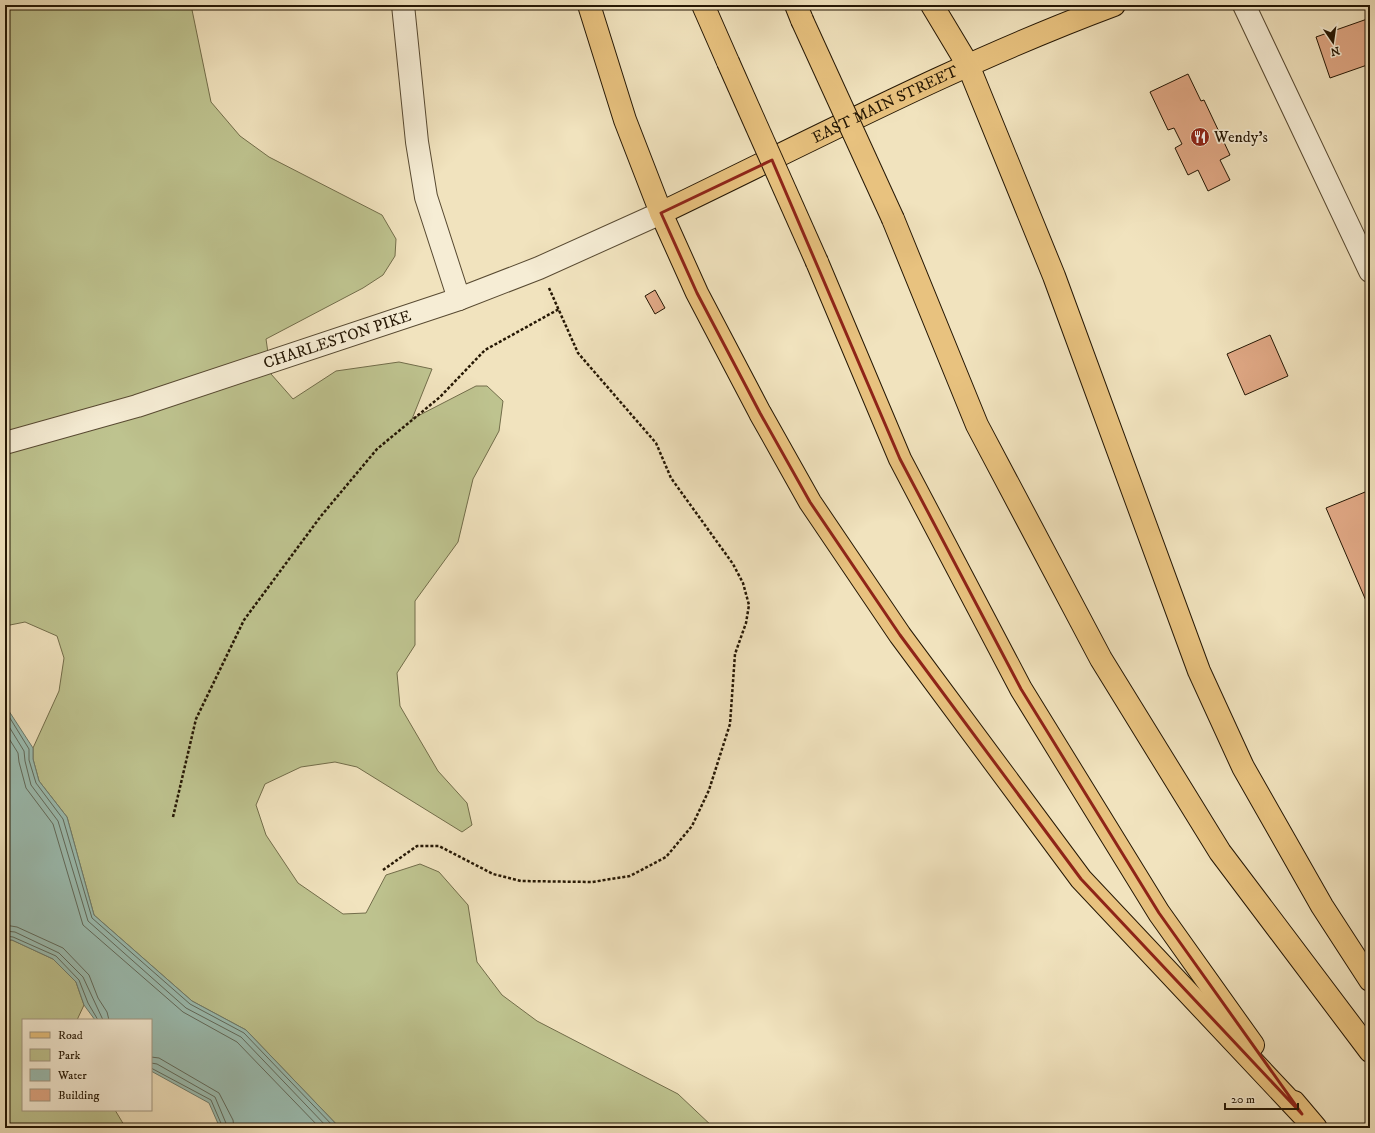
<svg xmlns="http://www.w3.org/2000/svg" width="1375" height="1133" viewBox="0 0 1375 1133" font-family="'IM FELL DW Pica',serif">
	<style>
		.green { fill: #bec38f; stroke: #726d4a }
		.water { fill: #9bbeb3; stroke: #6c7b6d }
		.lines { fill: none; stroke-linecap: round; stroke-linejoin: round }
		.shore { stroke: #606a5c; stroke-width: 1 }
		.building { fill: #e0a885; stroke: #251704 }
		.minor-casing { stroke: #584a32; stroke-width: 24 }
		.major-casing { stroke: #251704; stroke-width: 24 }
		.highway-casing { stroke: #251704; stroke-width: 24 }
		.path { stroke: #251704; stroke-width: 2.5; stroke-dasharray: 3 2; stroke-linecap: butt }
		.minor { stroke: #f6edd5; stroke-width: 22 }
		.major { stroke: #e8c27f; stroke-width: 22 }
		.highway { stroke: #e8c27f; stroke-width: 22 }
		.highway-bridge-casing { stroke: #251704; stroke-width: 24; stroke-linecap: butt }
		.highway-bridge { stroke: #e8c27f; stroke-width: 22 }
		.marked { fill: none; stroke: #8f2418; stroke-width: 3; stroke-linejoin: round }
		.labels { text-anchor: middle; dominant-baseline: central; stroke-width: 3.5; stroke-linejoin: round; paint-order: stroke }
		.street-label { font-size: 16px; fill: #251704; stroke: #f6edd5 }
		.poi-label { font-size: 16px; fill: #251704; stroke: #f6edd5; text-anchor: start }
	</style>
	<rect width="100%" height="100%" fill="#f1e3be"/>
	<filter id="stains"><feTurbulence type="fractalNoise" baseFrequency=".005" numOctaves="4"/><feColorMatrix values="0 0 0 0 .2 0 0 0 0 .09 0 0 0 0 .02 0 0 0 .5 -.17"/></filter>
	<radialGradient id="worn" r=".72"><stop offset=".6" stop-color="#630" stop-opacity="0"/><stop offset="1" stop-color="#630" stop-opacity=".3"/></radialGradient>
	<g class="green">
		<polygon points="5,5 191,5 211,102 240,136 269,157 382,215 396,239 395,256 383,275 363,288 266,339 271,374 293,399 336,371 399,362 432,369 412,419 476,386 487,386 503,401 499,431 473,479 458,542 415,601 415,645 397,673 400,706 438,771 467,803 472,825 462,832 357,767 335,762 301,767 265,784 256,805 266,835 298,883 343,914 366,913 386,875 420,864 439,872 468,905 477,962 502,995 537,1021 678,1094 714,1128 340,1128 246,1030 192,1001 94,915 67,817 39,781 33,759 33,748 59,691 64,658 57,636 25,622 5,626"/>
		<polygon points="5,940 12,940 53,959 76,982 84,1005 77,1020 23,1020 23,1110 115,1110 124,1125 124,1128 5,1128"/>
	</g>
	<polygon class="water" points="5,705 33,748 33,759 39,781 67,817 94,915 192,1001 246,1030 340,1128 220,1128 209,1103 151,1071 151,1020 95,1020 84,1005 76,982 53,959 12,940 5,940"/>
	<g class="lines">
		<g class="shore">
			<polyline points="5,710 29,749 29,760 36,783 63,819 92,918 190,1004 244,1033 335,1128"/>
			<polyline points="5,720 24,751 25,761 31,785 58,821 88,921 186,1008 241,1037 328,1128"/>
			<polyline points="5,732 18,753 19,762 26,788 53,824 83,925 183,1012 237,1042 320,1128"/>
			<polyline points="5,925 17,927 63,948 89,975 98,998 107,1012 109,1020"/>
			<polyline points="5,931 15,932 59,953 83,977 103,1020"/>
			<polyline points="5,936 13,937 56,956 79,980 88,1003 98,1020"/>
			<polyline points="151,1057 159,1058 219,1093 233,1120 234,1128"/>
			<polyline points="151,1063 157,1064 215,1097 228,1128"/>
			<polyline points="151,1068 211,1100 223,1128"/>
		</g>
	</g>
	<g class="building">
		<polygon points="1370,18 1370,64 1330,78 1316,37"/>
		<polygon points="1188,74 1201,101 1204,100 1230,155 1220,160 1230,180 1208,191 1198,170 1188,175 1175,148 1182,144 1174,128 1168,130 1150,92"/>
		<polygon points="655,290 665,308 655,314 645,296"/>
		<polygon points="1270,335 1288,376 1245,395 1227,354"/>
		<polygon points="1370,490 1370,610 1326,508"/>
	</g>
	<g class="lines">
		<defs>
			<g id="minor">
				<polyline points="403,5 417,142 426,197 459,299"/>
				<polyline points="1244,5 1370,271"/>
				<path id="s1" d="M 5,443 L 137,406 L 459,299 L 539,268 L 661,213"/>
			</g>
			<g id="major">
				<path id="s2" d="M 661,213 C 811,141 958,63 1114,5"/>
			</g>
			<g id="highway">
				<polyline points="589,5 625,120 661,213 697,293 760,413 810,502 900,635 1081,879 1302,1114"/>
				<polyline points="703,5 728,62"/>
				<polyline points="796,5 802,20"/>
				<polyline points="932,5 968,65 1054,276 1199,671 1243,767 1322,906 1370,980"/>
				<polyline points="893,219 977,425 1101,659 1220,852 1370,1051"/>
				<polyline points="817,262 900,459 1021,689 1159,913 1253,1045"/>
				<polyline points="1294,1102 1316,1128"/>
			</g>
		</defs>
		<use href="#minor" class="minor-casing"/>
		<use href="#major" class="major-casing"/>
		<use href="#highway" class="highway-casing"/>
		<g class="path">
			<polyline points="173,817 196,719 244,620 321,516 377,449 440,397 485,350 559,309"/>
			<polyline points="383,870 417,846 439,846 493,874 521,881 592,882 630,876 666,857 692,826 709,790 730,724 735,654 746,623 749,605 743,583 733,564 671,478 656,443 578,353 549,288"/>
		</g>
		<use href="#minor" class="minor"/>
		<use href="#major" class="major"/>
		<use href="#highway" class="highway"/>
		<defs>
			<g id="highway-bridge">
				<polyline points="802,20 893,219"/>
				<polyline points="728,62 817,262"/>
			</g>
		</defs>
		<use href="#highway-bridge" class="highway-bridge-casing"/>
		<use href="#highway-bridge" class="highway-bridge"/>
	</g>
	<path class="marked" d="M 772,160 L 900,459 L 1021,689 L 1159,913 L 1302,1114 L 1081,879 L 900,635 L 810,502 L 760,413 L 697,293 L 661,213 Z"/>
	<defs>
		<symbol id="restaurant-disc" viewBox="-11 -11 22 22"><circle r="9.5" fill="#8f2418" stroke="#f6edd5"/><path d="M-5-6h1v4h1v-4h1v4h1v-4h1v5L-1.5 .5V6h-2V.5L-5-1ZM5-6V6H3V1.5H1.5Q1.5-4 5-6Z" fill="#fff"/></symbol>
	</defs>
	<g fill-rule="evenodd">
		<use href="#restaurant-disc" x="1189" y="126" width="22" height="22"/>
	</g>
	<g class="labels">
		<g class="street-label">
			<text stroke="none"><textPath href="#s2" startOffset="249">EAST MAIN STREET</textPath></text>
			<text stroke="none"><textPath href="#s1" startOffset="348">CHARLESTON PIKE</textPath></text>
		</g>
		<g class="poi-label">
			<text x="1214" y="137">Wendy's</text>
		</g>
	</g>
	<rect width="1375" height="1133" fill="none" stroke="#f1e3be" stroke-width="20"/>
	<rect x="6" y="6" width="1363" height="1121" fill="none" stroke="#251704" stroke-width="2"/>
	<rect x="10" y="10" width="1355" height="1113" fill="none" stroke="#251704"/>
	<rect x="22" y="1019" width="130" height="92" fill="#f6edd5" stroke="#a29781"/>
	<rect x="30" y="1032" width="20" height="6" fill="#e8c27f" stroke="#a29781"/>
	<text x="58" y="1039" font-size="12" fill="#251704">Road</text>
	<rect x="30" y="1049" width="20" height="12" fill="#bec38f" stroke="#a29781"/>
	<text x="58" y="1059" font-size="12" fill="#251704">Park</text>
	<rect x="30" y="1069" width="20" height="12" fill="#9bbeb3" stroke="#a29781"/>
	<text x="58" y="1079" font-size="12" fill="#251704">Water</text>
	<rect x="30" y="1089" width="20" height="12" fill="#e0a885" stroke="#a29781"/>
	<text x="58" y="1099" font-size="12" fill="#251704">Building</text>
	<g transform="translate(1333 42) rotate(167)" stroke="#f6edd5" stroke-width="3" paint-order="stroke">
	<path d="M0-3L7 15L0 10L-7 15Z" fill="#251704"/>
	<text y="-6" font-size="11" font-weight="bold" text-anchor="middle" fill="#251704">N</text>
	</g>
	<path d="M1225 1103v6h73v-6" fill="none" stroke="#251704" stroke-width="2"/>
	<text x="1231" y="1103" font-size="12" fill="#251704" stroke="#f6edd5" stroke-width="3" paint-order="stroke">20 m</text>
	<rect width="100%" height="100%" filter="url(#stains)"/>
	<rect width="100%" height="100%" fill="url(#worn)"/>
</svg>
